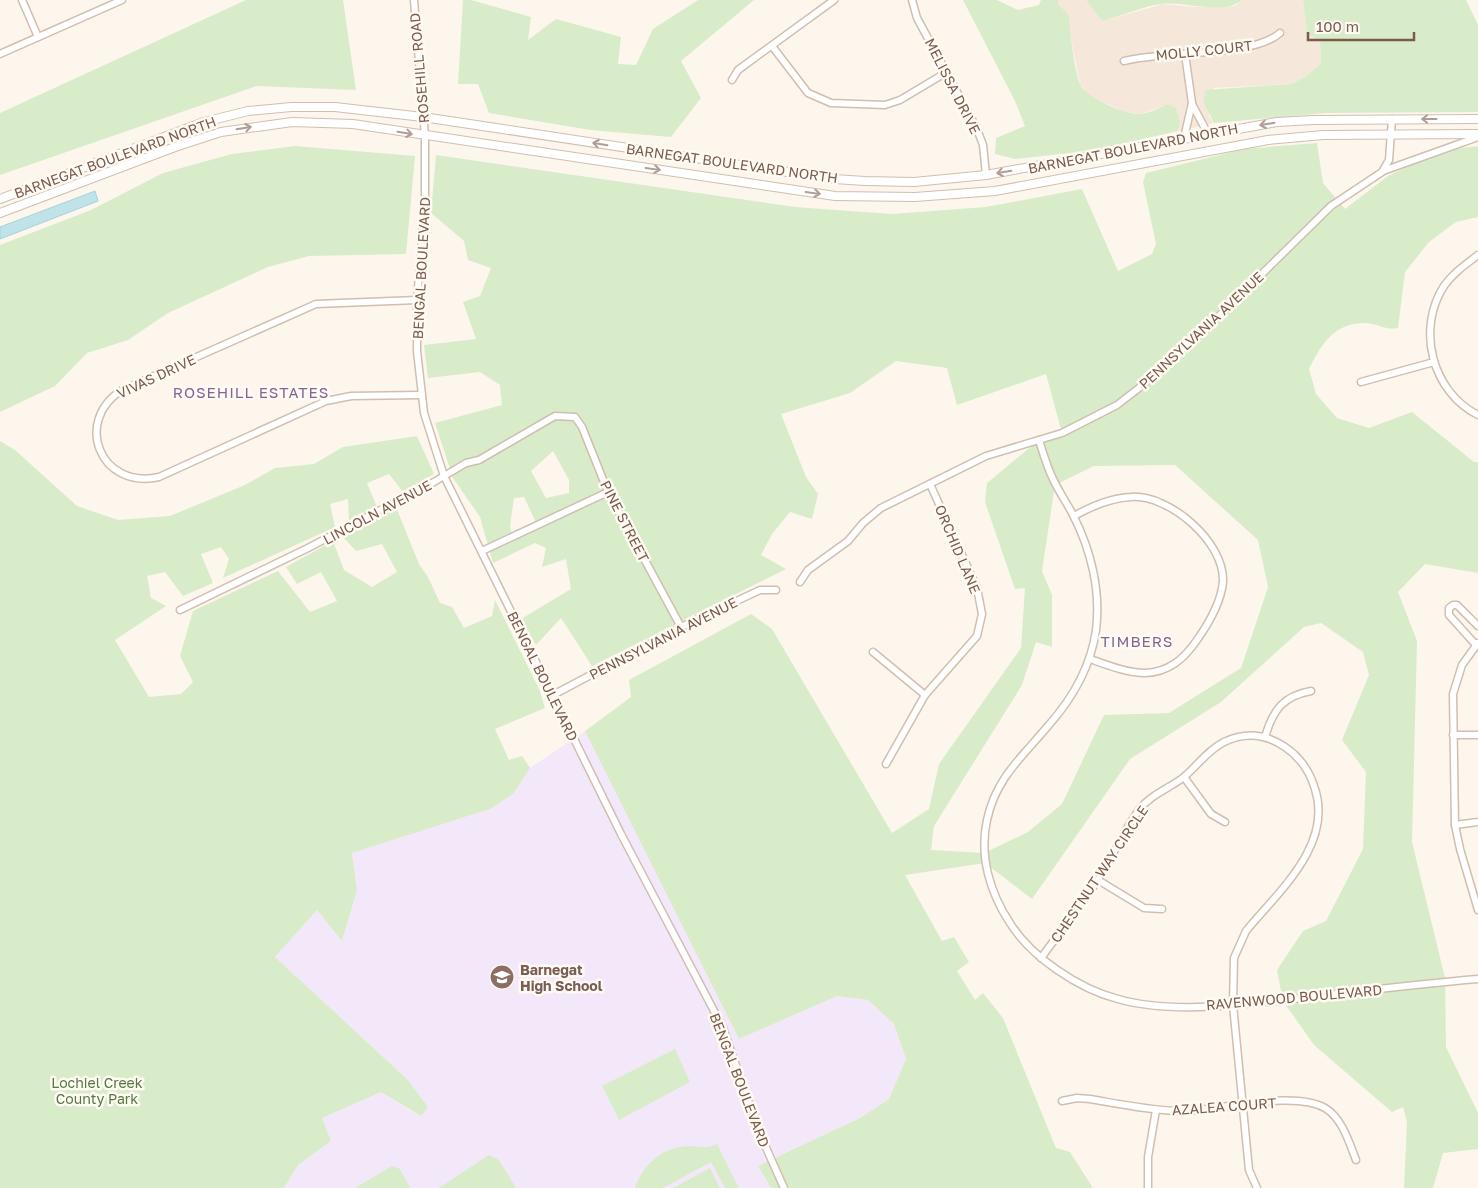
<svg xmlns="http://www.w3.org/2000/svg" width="1478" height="1188" viewBox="0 0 1478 1188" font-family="'Golos Text',sans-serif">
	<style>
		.residential { fill: #f5e8da }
		.education { fill: #f3e8fa }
		.green { fill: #d8ecc9; fill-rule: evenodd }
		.water { fill: #bfe3e8; stroke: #a5d3da }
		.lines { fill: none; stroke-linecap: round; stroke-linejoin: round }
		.minor-casing { stroke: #d1beb0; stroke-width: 9 }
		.tertiary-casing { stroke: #d1beb0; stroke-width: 10 }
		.minor { stroke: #fff; stroke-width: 6 }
		.tertiary { stroke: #fff; stroke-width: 8 }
		.oneway { stroke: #af9d94 }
		.labels { text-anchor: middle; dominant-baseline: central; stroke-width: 5; stroke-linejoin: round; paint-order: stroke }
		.street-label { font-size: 14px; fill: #7a5c4d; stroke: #fffaf3 }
		.education-label { font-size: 14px; font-weight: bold; fill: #785e54; stroke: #fffaf3; text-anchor: start }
		.park-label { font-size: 14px; fill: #537a41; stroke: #fffaf3 }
		.neighbourhood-label { font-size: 15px; letter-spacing: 1px; fill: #846695; stroke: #fffaf3 }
	</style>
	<rect width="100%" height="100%" fill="#fdf6ec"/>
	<polygon class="residential" points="1058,0 1086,0 1103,21 1163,4 1195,7 1235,6 1242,0 1303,0 1307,32 1320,41 1321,64 1305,77 1291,84 1214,88 1209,116 1214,123 1178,131 1180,123 1168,104 1141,114 1126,112 1090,97 1080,84 1069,29 1069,16 1058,4"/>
	<polygon class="education" points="585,731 739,1039 837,996 868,1000 894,1024 906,1059 889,1099 860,1118 758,1166 771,1188 284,1188 298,1165 331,1141 321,1118 381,1092 420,1116 428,1107 408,1080 275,957 317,910 342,941 357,890 352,853 490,809 513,794 530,768"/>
	<g class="green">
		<polygon points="246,0 343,0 356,90 257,86 0,175 0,113"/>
		<polygon points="463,0 471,0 531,17 528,40 556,19 621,37 618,64 636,65 653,29 698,0 754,0 681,61 701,98 671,137 590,130 489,113 478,84 458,84"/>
		<path d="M 963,0 L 997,0 L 1018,10 L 1039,5 L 1041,0 L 1058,0 L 1058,4 L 1069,15 C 1069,28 1075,73 1080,84 C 1086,98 1124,114 1139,114 C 1148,114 1160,107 1168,104 L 1176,108 L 1180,123 L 1178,131 L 1095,150 L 1015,159 L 995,154 L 996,138 L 1025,126 L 1015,101 Z"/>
		<path d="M 1086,0 L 1242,0 C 1223,16 1185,1 1162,4 C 1143,6 1122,16 1102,21 Z"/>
		<polygon points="1303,0 1466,0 1478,25 1478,112 1325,113 1214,123 1204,103 1205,90 1291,84 1305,77 1321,64 1320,41 1307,33"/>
		<path d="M 1317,143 L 1323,183 L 1345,209 L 1388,176 L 1438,151 L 1478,146 L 1478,217 L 1456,222 L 1429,242 L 1405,272 L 1398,328 C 1386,331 1375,322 1363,323 C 1333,324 1321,345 1309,369 L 1316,394 L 1337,418 L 1369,428 L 1412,412 L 1474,462 L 1478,462 L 1478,573 L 1425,564 L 1398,592 L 1417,641 L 1412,842 L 1445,978 L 1446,1047 L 1478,1113 L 1478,1149 L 1443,1153 L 1433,1188 L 1404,1188 L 1407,1122 L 1403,1107 L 1392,1112 L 1314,1045 L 1283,1001 L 1277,970 L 1303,931 L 1326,921 L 1363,849 L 1366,772 L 1342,740 L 1369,675 L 1363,652 L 1321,623 L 1304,627 L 1221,702 L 1130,759 L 1032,899 L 985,863 L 905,875 L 942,941 L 954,937 L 969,962 L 957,971 L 975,1000 L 983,993 L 1003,1018 L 1056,1148 L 1070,1152 L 1093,1188 L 771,1188 L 758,1166 L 860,1118 L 889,1099 L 906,1059 L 894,1024 L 868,1000 L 837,996 L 739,1039 L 585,731 L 631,697 L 629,680 L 751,614 L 772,629 L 892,833 L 929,809 L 939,764 L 1021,648 L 1025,588 L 1015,589 L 985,502 L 987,483 L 1039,440 L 1062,433 L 1046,374 L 957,405 L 947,368 L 896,361 L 850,393 L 781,414 L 806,477 L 818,494 L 812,519 L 790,512 L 772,534 L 761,555 L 786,569 L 592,666 L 561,618 L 536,645 L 521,619 L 571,589 L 566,559 L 542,567 L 546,548 L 535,543 L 493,563 L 480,517 L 453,478 L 435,423 L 502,405 L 500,385 L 480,372 L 428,378 L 424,345 L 476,339 L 463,302 L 480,296 L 491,268 L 468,260 L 464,241 L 431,213 L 436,155 L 795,207 L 892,214 L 986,207 L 1082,189 L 1118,271 L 1152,254 L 1156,244 L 1143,182 L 1146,173 L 1244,149 ZM 553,451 L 569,480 L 569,493 L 546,498 L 531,471 ZM 1175,465 L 1258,540 L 1268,587 L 1241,668 L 1169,713 L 1104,715 L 1062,804 L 1028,832 L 984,853 L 931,850 L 934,826 L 1022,685 L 1036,642 L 1052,647 L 1052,595 L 1042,571 L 1055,485 L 1094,466 ZM 524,497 L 539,529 L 513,537 L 510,526 L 514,498 Z"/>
		<polygon points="295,146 415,156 406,254 309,256 268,267 168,313 128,340 87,353 55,386 0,412 0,245 91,210 163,173 232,154"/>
		<polygon points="417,436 434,474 403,492 389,474 367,483 377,507 349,521 348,499 330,504 335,527 223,578 229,559 221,547 201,554 213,583 183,596 165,572 147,576 151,598 166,606 115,640 149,697 181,694 193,682 180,656 193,611 278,571 310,612 337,601 321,572 297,584 286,567 333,541 344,570 372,587 397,572 382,544 356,551 343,537 396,507 419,564 428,577 440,603 452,607 464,628 492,616 495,600 540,691 545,708 495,729 509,760 522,756 530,768 513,794 490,809 352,853 357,890 342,941 317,910 275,957 408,1080 428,1107 421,1116 381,1092 322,1118 331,1141 298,1165 284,1188 0,1188 0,441 15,450 77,506 118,520 170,516 245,485 275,468 314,464 343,447"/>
		<polygon points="675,1049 690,1082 619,1120 602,1086"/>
		<path d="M 717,1144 L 739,1188 L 725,1188 L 711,1162 L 663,1188 L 635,1188 C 644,1162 663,1147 690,1146 C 703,1146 704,1150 717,1144 Z"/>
		<polygon points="489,1155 499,1160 516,1188 439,1188"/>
		<polygon points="392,1166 400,1169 410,1188 355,1188"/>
		<polygon points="710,1168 720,1188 673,1188"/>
	</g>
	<polygon class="water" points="95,191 98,201 0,239 0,227"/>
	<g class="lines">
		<defs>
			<g id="minor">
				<polyline points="22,0 38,37"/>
				<polyline points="414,0 425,136 425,203 417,300 417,351 424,413 444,476 621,834 723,1028 759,1132 784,1188"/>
				<polyline points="912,0 917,18 977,129 983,145 986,175"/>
				<polyline points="772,46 808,93 831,103 885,105 900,100 947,72"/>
				<polyline points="0,54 122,0"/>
				<path d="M 1124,61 C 1163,50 1252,58 1280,33"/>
				<polyline points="732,80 738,70 834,0"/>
				<polyline points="1192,104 1208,134"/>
				<polyline points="1184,138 1192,103 1185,54"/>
				<polyline points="1383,171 1478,137"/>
				<path d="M 1478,255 C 1465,265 1453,273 1444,286 C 1416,329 1432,392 1478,415"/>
				<path d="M 417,300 L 316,304 L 122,390 C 73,421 100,490 159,477 L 326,401 L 351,396 L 420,395"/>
				<polyline points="1361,382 1434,362"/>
				<path d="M 1039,440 C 1043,453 1047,467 1053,479 C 1059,492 1067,503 1073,515 C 1091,550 1101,591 1096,630 C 1091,666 1072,699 1048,726 C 1022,757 996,778 987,820 C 979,856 990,893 1010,923 C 1031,957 1079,989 1118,999 C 1171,1014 1238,1005 1293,999 C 1354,992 1416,984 1478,979"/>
				<path d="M 1074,516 C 1090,507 1112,498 1131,497 C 1169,494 1225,542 1223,582 C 1221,603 1209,623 1197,640 C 1184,659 1169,672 1145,673 C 1127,673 1107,665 1090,659"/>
				<polyline points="482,551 608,492"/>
				<polyline points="800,582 808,570 848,541 863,523 881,508 986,456 1062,433 1117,405 1139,388 1210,325 1331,206 1382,172 1389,160 1392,119"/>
				<polyline points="180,610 308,548 434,482 466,463 479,460 555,416 575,417 582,427 608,492 681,627"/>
				<polyline points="1478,643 1462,665 1453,694 1455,825 1460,849 1478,910"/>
				<polyline points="1476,645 1449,615 1449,608 1453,605 1457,605 1478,626"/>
				<polyline points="873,652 925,695"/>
				<polyline points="553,695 681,627 760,590 776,590"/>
				<polyline points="1453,735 1478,735"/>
				<path d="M 1265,737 C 1273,710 1283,696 1311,691"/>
				<polyline points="886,764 925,695 977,636 982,614 977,588 930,484"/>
				<polyline points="1184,777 1211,814 1225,822"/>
				<polyline points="1455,825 1478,822"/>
				<polyline points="1098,880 1144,908 1162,909"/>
				<path d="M 1041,958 C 1060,932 1081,906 1099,878 C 1113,856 1123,831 1139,810 C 1150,795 1170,788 1184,777 C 1198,765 1208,750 1224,742 C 1245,732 1266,734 1285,747 C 1300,757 1310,772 1315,789 C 1333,845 1279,891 1246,931 L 1234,958 L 1233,1005 L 1249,1170 L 1257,1188"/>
				<path d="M 1062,1101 L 1077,1098 L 1090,1099 C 1119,1104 1148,1110 1177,1111 C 1216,1112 1292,1089 1325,1108 C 1342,1118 1349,1142 1356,1160"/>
				<polyline points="1148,1188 1148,1157 1156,1110"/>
			</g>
			<g id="tertiary">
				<polyline points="0,199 204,122 248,111 291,107 335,107 423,117 834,179 865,181 914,182 986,175 1277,122 1313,120 1478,119"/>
				<polyline points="0,213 175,147 221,132 292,122 353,124 835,196 915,197 995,191 1268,140 1323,135 1478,134"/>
			</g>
		</defs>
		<use href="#minor" class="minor-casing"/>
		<use href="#tertiary" class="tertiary-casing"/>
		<use href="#minor" class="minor"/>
		<use href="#tertiary" class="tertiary"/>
	</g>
	<defs><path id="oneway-shaft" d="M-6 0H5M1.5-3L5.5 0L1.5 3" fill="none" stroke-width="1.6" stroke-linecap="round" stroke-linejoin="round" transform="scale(1.25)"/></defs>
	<g class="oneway">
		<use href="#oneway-shaft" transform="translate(1429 119) rotate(180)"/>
		<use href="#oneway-shaft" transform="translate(1267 124) rotate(171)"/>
		<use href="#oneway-shaft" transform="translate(244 128) rotate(-9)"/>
		<use href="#oneway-shaft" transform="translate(405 133) rotate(9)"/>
		<use href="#oneway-shaft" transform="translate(600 144) rotate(-171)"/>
		<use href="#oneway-shaft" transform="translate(653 169) rotate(8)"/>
		<use href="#oneway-shaft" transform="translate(1004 172) rotate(171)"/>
		<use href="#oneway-shaft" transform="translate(813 193) rotate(8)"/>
	</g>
	<defs>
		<symbol id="school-disc" viewBox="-11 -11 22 22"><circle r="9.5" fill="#8d6e63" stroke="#fffaf3"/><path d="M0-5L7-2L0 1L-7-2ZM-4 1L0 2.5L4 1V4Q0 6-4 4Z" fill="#fff"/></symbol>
	</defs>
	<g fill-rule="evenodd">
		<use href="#school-disc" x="488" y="963" width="28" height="28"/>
	</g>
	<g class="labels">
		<g class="street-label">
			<text transform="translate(1204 50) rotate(-6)">MOLLY COURT</text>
			<text transform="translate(419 68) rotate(-95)">ROSEHILL ROAD</text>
			<text transform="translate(953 86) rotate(63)">MELISSA DRIVE</text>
			<text transform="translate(1133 148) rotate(-11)">BARNEGAT BOULEVARD NORTH</text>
			<text transform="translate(115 157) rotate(-20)">BARNEGAT BOULEVARD NORTH</text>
			<text transform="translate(732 163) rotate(8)">BARNEGAT BOULEVARD NORTH</text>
			<text transform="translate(421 268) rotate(-87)">BENGAL BOULEVARD</text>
			<text transform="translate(1201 330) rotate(-43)">PENNSYLVANIA AVENUE</text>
			<text transform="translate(156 376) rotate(-25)">VIVAS DRIVE</text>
			<text transform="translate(377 512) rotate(-28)">LINCOLN AVENUE</text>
			<text transform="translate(625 521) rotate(63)">PINE STREET</text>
			<text transform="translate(958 549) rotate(67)">ORCHID LANE</text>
			<text transform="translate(663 638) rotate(-27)">PENNSYLVANIA AVENUE</text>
			<text transform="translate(543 676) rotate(64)">BENGAL BOULEVARD</text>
			<text transform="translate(1099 874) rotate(-56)">CHESTNUT WAY CIRCLE</text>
			<text transform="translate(1294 997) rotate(-5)">RAVENWOOD BOULEVARD</text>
			<text transform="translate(740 1080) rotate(69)">BENGAL BOULEVARD</text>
			<text transform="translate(1224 1106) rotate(-4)">AZALEA COURT</text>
		</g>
		<g class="education-label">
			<text x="520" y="969">Barnegat<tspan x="520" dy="16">High School</tspan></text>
		</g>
		<g class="park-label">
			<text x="97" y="1082">Lochiel Creek<tspan x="97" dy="16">County Park</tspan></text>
		</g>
		<g class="neighbourhood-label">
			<text x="251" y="392">ROSEHILL ESTATES</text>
			<text x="1137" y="641">TIMBERS</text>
		</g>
	</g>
	<path d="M1308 32v8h106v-8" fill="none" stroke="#7a5c4d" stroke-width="2.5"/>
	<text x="1316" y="32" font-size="15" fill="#7a5c4d" stroke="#fffaf3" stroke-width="4" paint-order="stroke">100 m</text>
</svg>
